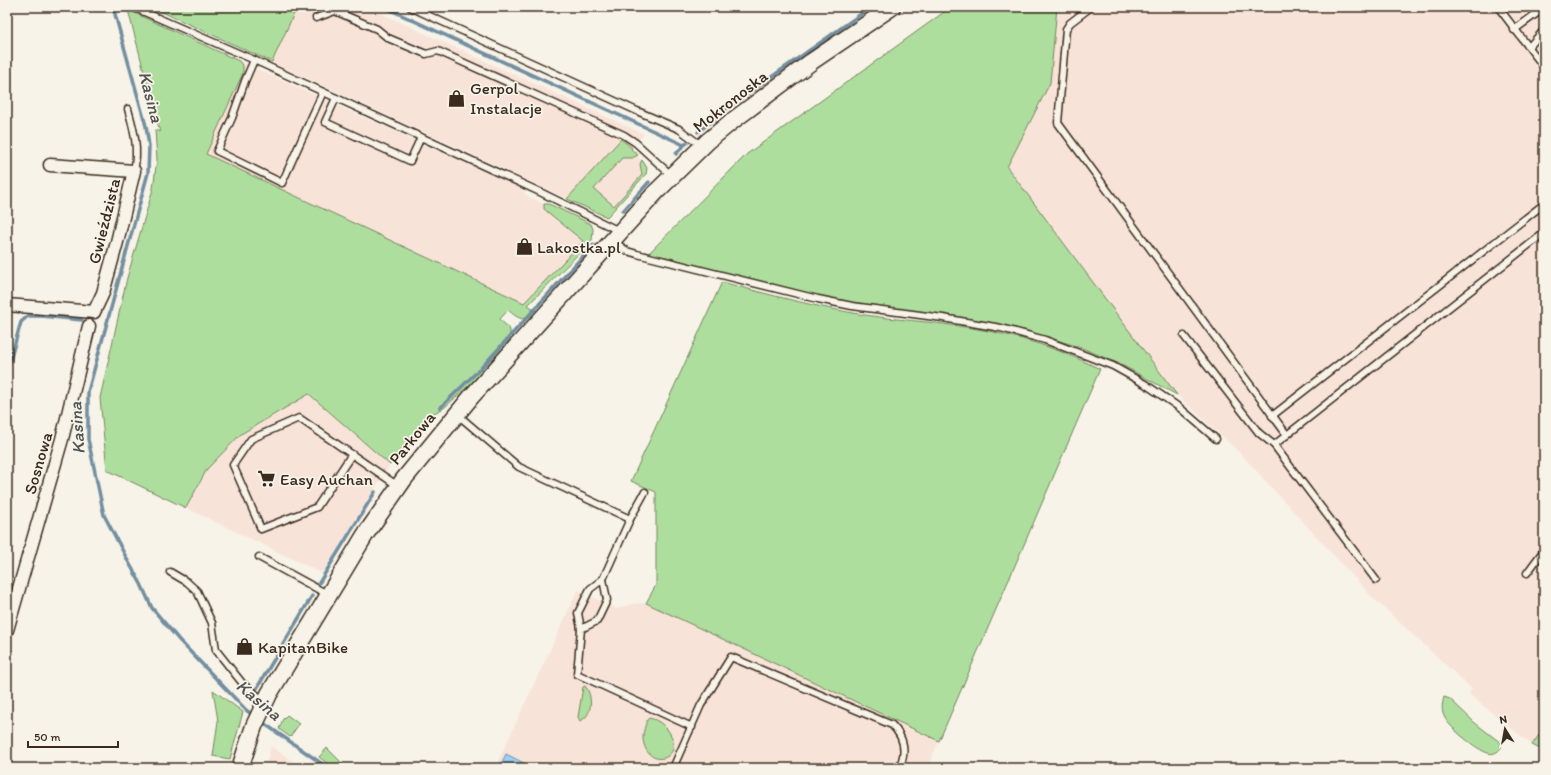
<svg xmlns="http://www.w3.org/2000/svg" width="1551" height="775" viewBox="0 0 1551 775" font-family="Itim,sans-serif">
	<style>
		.built { fill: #f8e3d8 }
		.green { fill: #aede9e; stroke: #74845e }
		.water { fill: #97d1f7; stroke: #728ea0 }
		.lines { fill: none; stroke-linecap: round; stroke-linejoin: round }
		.stream { stroke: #728ea0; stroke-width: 3.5 }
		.service-casing { stroke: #3b2a1e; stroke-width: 9 }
		.minor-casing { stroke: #3b2a1e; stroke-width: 15 }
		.secondary-casing { stroke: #3b2a1e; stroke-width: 19 }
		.service { stroke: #f7f3e8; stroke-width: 6 }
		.minor { stroke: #f7f3e8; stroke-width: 12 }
		.secondary { stroke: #f7f3e8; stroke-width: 16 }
		.labels { text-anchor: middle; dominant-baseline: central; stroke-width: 3.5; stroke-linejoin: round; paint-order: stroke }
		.poi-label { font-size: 17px; fill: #3b2a1e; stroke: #f7f3e8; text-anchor: start }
		.street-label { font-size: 17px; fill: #3b2a1e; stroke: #f7f3e8 }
		.water-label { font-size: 18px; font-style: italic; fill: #525454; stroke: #f7f3e8 }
	</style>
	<rect width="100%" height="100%" fill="#f7f3e8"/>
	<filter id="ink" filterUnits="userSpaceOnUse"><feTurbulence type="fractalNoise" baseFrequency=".025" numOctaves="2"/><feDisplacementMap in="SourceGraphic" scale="8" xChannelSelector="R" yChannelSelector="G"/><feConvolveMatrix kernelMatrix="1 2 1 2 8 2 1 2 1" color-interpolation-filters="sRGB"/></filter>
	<g filter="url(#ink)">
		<g class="built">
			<polygon points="270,7 367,7 644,134 631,149 646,164 647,168 646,174 607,217 250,52"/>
			<polygon points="1057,7 1544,7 1544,728 1532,745 1469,694 1472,689 1373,598 1238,451 1177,395 1007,167 1050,83"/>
			<polygon points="239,61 519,187 529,197 544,204 544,209 583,241 524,303 206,154 243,73 241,63"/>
			<polygon points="309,394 390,465 322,573 186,508 207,469 241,434"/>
			<polygon points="578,590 617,609 631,604 646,603 939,741 927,768 495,768"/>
			<polygon points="271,746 302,768 265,768"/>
		</g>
		<g class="green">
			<polygon points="151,7 297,7 272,62"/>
			<polygon points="951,7 1057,7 1050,83 1007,167 1177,395 1120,364 1082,348 1025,330 977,321 887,310 805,295 667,257 648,254 747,154"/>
			<path d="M 128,10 L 239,61 L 243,66 L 243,73 L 206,154 L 524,303 L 583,241 L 544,209 L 544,204 L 549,204 L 591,224 L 593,229 L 592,240 L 528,305 L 538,312 C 525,323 520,320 508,310 L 500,319 L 510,330 L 510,339 L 504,349 L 478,377 L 444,408 L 426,417 L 390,465 L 309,394 L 241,434 L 207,469 L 186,508 L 107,470 L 100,398 L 127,278 L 153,189 L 157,159 L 155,130 L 160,132 Z"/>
			<polygon points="621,139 632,148 631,149 638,155 632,158 622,158 594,189 614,206 642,175 640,164 642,160 647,168 646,174 607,217 567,199"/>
			<path d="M 722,282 C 770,295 816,307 865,315 C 896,320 927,321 958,326 C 1009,333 1054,346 1100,369 L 939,741 L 646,603 L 656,585 L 656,492 L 631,481 Z"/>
			<path d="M 585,686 C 593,695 593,716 580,721 L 578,717 L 583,687 Z"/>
			<polygon points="213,690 243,712 230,759 213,756 218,721"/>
			<path d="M 1444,697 L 1450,699 L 1475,723 L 1501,743 L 1501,748 C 1498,752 1493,755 1488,753 C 1477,750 1450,728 1445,718 C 1441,712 1442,704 1444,697 Z"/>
			<polygon points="287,715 299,724 290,737 279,729 283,719"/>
			<path d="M 649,718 C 656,719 663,724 667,729 C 688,757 651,771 644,744 C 641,736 645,727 647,720 Z"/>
			<polygon points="1544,728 1544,751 1532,745"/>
			<polygon points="327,748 347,768 333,768 319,757"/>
		</g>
		<polygon class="water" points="506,754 526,764 524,768 499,768"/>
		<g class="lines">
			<g class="stream">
				<polyline points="113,7 146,126 149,146 148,173 88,392 88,439 104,515 128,561 141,584 152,608 179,640 246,710 253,715"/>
				<polyline points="384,7 684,145 687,143"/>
				<polyline points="698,132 730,106 871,7"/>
				<polyline points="676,154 684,145"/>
				<polyline points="623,211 649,182"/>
				<polyline points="7,371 21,322 28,316 42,316 82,320"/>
				<polyline points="440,408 482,367 593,245"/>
				<polyline points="408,445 425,422"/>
				<polyline points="319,583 375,492"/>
				<polyline points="257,688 312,596"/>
				<polyline points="262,722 328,768"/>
			</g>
			<defs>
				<g id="service">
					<polyline points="133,7 254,60 540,192 619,231"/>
					<polyline points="410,7 637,111 679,129 702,146"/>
					<polyline points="1091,7 1070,23 1066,29 1058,123 1287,435"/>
					<polyline points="1498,7 1544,67"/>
					<polyline points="316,18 335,11 377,29 388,38 426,54 438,51 624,135 636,143 671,175"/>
					<polyline points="1514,30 1544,8"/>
					<polyline points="1529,47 1544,30"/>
					<polyline points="254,60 245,81 232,118 217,151 282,183 323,92"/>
					<polyline points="336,98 325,122 410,161 421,137"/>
					<path d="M 128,109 C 134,130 139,149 134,171"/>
					<polyline points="613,241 627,251 637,254 818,299 852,306 943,318 1001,328 1045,340 1113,366 1145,384 1180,408 1216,439"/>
					<polyline points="1184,336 1259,433 1274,445"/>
					<polyline points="458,415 519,467 630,519"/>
					<polyline points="1272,416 1544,204"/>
					<polyline points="352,454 317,507 261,529 233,465 251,439 299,418 398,486"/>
					<polyline points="645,492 630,519 603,579 590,589 578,613 581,629 577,674 692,727"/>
					<polyline points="259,557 327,594"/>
					<polyline points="170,572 187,582 197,591 212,623 216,650 243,684 264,701"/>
					<polyline points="1527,573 1544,550"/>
					<polyline points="1376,580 1274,445 1544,233"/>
					<polyline points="581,629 597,621 607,600 603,579"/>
					<path d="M 673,768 L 701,705 L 731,657 L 892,725 C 904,737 907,752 899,768"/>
				</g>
				<g id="minor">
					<polyline points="7,305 94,312 103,293 117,242 134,171 50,165"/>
					<polyline points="7,630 62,439 89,326"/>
				</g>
				<polyline id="secondary" points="240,768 254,726 269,694 365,535 404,479 471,397 657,191 708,141 731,122 811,62 892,7"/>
			</defs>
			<use href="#service" class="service-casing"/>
			<use href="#minor" class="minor-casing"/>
			<use href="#secondary" class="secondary-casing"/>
			<use href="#service" class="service"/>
			<use href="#minor" class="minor"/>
			<use href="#secondary" class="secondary"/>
		</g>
	</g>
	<defs>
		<symbol id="shop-bare" viewBox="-9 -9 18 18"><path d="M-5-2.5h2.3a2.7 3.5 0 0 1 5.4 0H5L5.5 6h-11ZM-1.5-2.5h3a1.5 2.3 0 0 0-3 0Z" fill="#3b2a1e" stroke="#f7f3e8" stroke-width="2.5" paint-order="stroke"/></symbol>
		<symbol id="supermarket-bare" viewBox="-9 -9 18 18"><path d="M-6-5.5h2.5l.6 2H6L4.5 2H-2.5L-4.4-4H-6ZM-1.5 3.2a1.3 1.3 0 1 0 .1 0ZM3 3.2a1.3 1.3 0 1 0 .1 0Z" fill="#3b2a1e" stroke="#f7f3e8" stroke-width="2.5" paint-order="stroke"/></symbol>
	</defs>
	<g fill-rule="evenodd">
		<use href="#shop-bare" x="444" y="86" width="25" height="25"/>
		<use href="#shop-bare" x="512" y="234" width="25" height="25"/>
		<use href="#supermarket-bare" x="254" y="466" width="25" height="25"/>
		<use href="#shop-bare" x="232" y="634" width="25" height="25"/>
	</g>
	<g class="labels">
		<g class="poi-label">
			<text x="470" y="88">Gerpol<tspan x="470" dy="20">Instalacje</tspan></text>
			<text x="537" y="247">Lakostka.pl</text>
			<text x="280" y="479">Easy Auchan</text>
			<text x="258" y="647">KapitanBike</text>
		</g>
		<g class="street-label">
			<text transform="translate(730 101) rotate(-38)">Mokronoska</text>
			<text transform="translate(104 221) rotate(-76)">Gwieździsta</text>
			<text transform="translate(412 438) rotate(-51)">Parkowa</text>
			<text transform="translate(38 463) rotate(-74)">Sosnowa</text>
		</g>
		<g class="water-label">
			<text transform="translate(151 97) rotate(75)">Kasina</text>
			<text transform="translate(77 428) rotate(-94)">Kasina</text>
			<text transform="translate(259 700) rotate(40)">Kasina</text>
		</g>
	</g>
	<rect width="1551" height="775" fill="none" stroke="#f7f3e8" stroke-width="24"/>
	<rect x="12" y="12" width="1527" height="751" fill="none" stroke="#3b2a1e" stroke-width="1.5" filter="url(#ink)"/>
	<g transform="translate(1505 729) rotate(349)" stroke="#f7f3e8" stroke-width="3" paint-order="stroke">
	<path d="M0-3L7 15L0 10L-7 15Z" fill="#3b2a1e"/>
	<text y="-6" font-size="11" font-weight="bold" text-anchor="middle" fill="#3b2a1e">N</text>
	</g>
	<path d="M28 741v6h90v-6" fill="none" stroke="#3b2a1e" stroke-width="2"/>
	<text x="34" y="741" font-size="12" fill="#3b2a1e" stroke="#f7f3e8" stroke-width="3" paint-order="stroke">50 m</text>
</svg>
